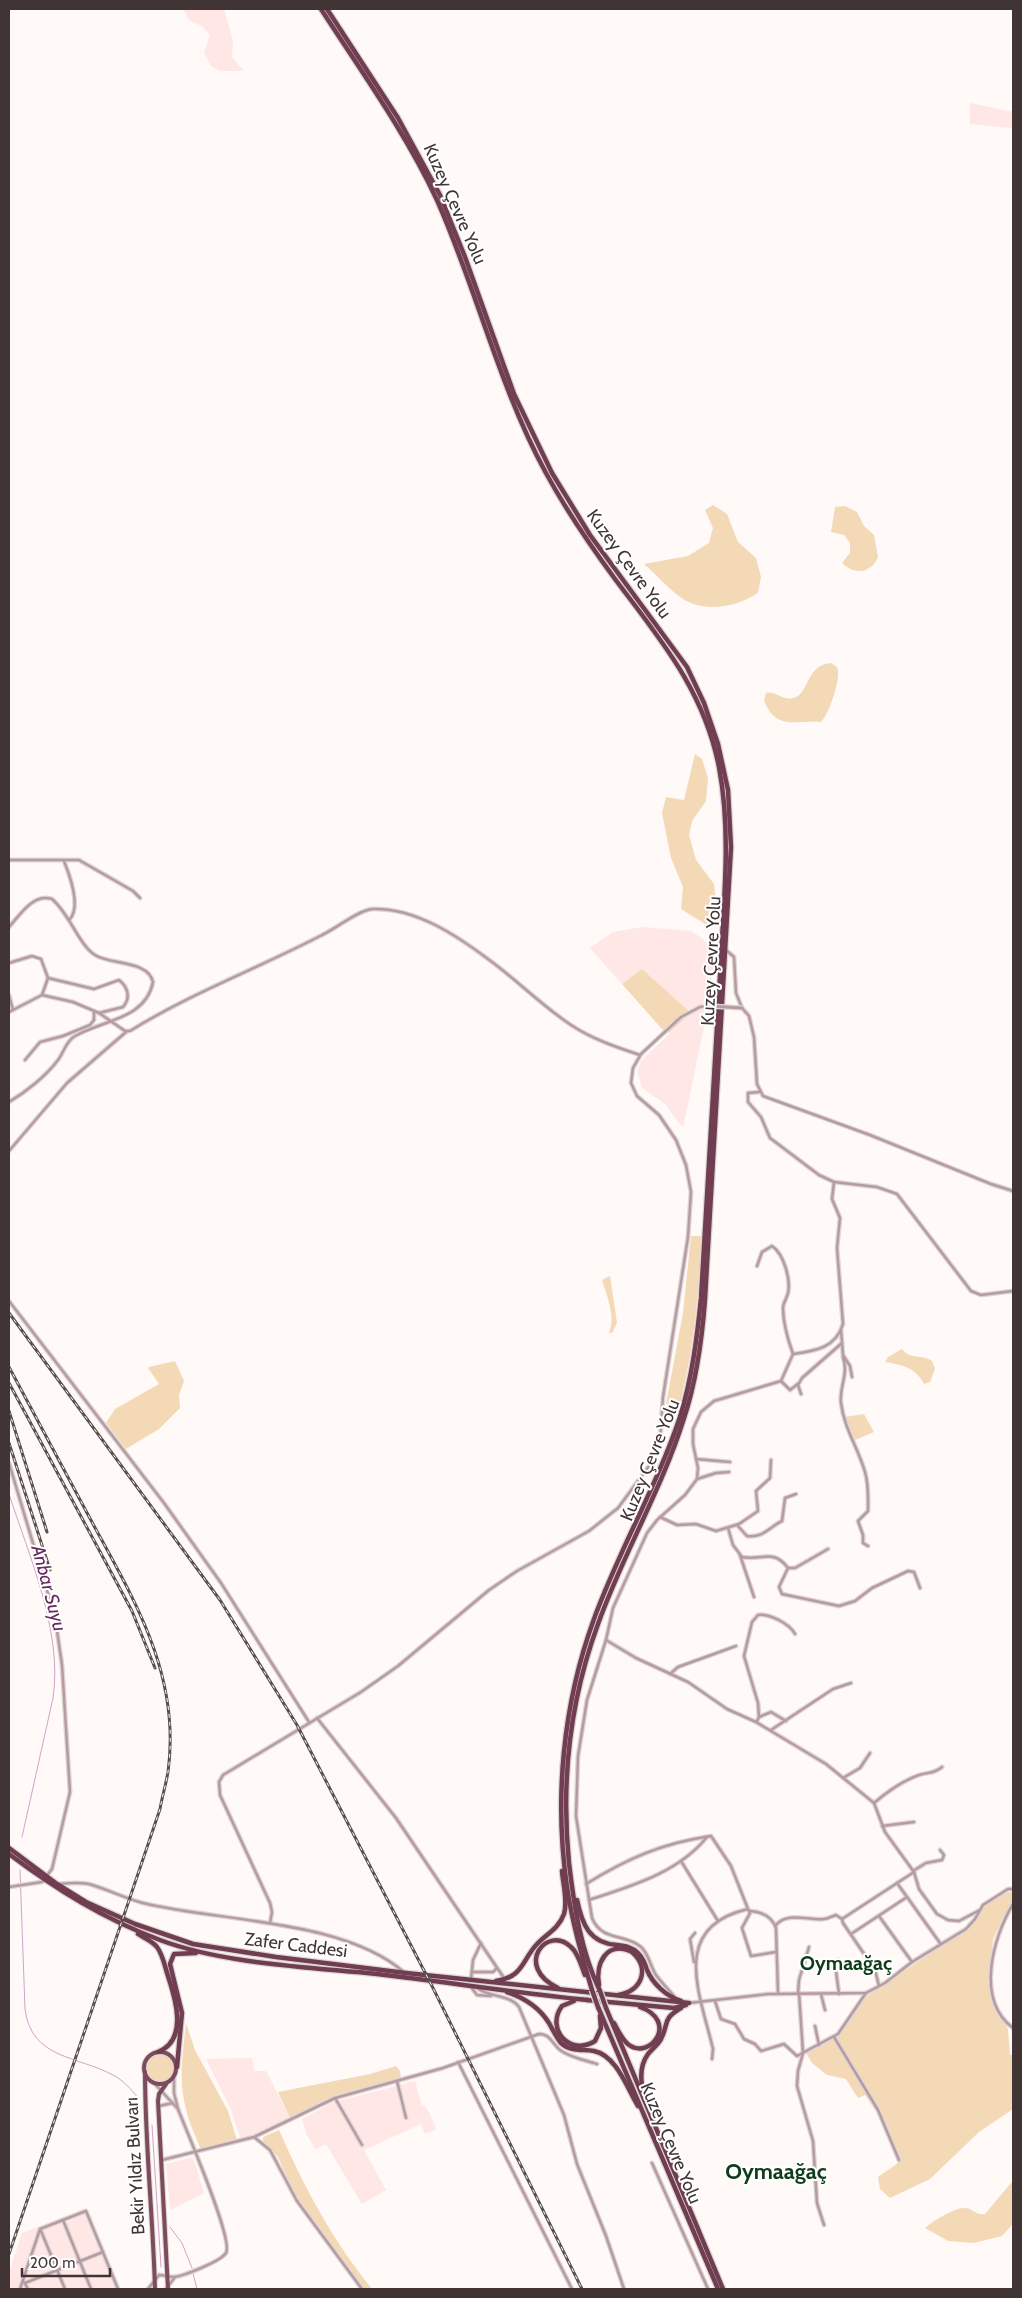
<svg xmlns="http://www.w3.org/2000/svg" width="1022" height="2298" viewBox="0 0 1022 2298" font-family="Cabin,sans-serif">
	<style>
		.built { fill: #fee7e5 }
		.green { fill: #f4d9b7 }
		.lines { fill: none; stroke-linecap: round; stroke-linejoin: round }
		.stream { stroke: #d4a2c9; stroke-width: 1 }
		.minor-casing { stroke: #ddd6d5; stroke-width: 5 }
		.primary-casing { stroke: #ddd6d5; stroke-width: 6 }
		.trunk-casing { stroke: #ddd6d5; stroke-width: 7 }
		.minor { stroke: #b79ba3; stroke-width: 2.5 }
		.primary { stroke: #7c4c5c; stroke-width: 4 }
		.trunk { stroke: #703e50; stroke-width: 4.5 }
		.rail-casing { stroke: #594f4e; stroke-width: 3 }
		.rail { stroke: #fff; stroke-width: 1; stroke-dasharray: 4; stroke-linecap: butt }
		.tertiary-bridge-casing { stroke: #ddd6d5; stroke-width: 5.5; stroke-linecap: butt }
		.trunk-bridge-casing { stroke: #ddd6d5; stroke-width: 7; stroke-linecap: butt }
		.tertiary-bridge { stroke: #b79ba3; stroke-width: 3 }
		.trunk-bridge { stroke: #703e50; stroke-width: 4.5 }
		.labels { text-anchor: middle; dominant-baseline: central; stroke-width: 4; stroke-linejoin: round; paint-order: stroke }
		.street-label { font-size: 18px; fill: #403534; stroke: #fff }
		.water-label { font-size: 19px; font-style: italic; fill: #662a5c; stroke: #fff }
		.quarter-label { font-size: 20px; font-weight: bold; fill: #0f3d19; stroke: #fff }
		.district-label { font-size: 22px; font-weight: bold; fill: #0f3d19; stroke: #fff }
	</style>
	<rect width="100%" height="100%" fill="#fff9f8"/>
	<g class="built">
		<polygon points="183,9 224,9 233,41 232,57 244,71 220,71 211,66 204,53 210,35 203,27 189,20"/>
		<polygon points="970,103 1013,112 1012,128 970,124"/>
		<polygon points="643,927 691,931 703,939 715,953 706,1017 683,1128 665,1104 642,1088 637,1072 641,1061 691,1013 642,969 622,984 590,948 613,932"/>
		<polygon points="252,2058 254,2071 266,2071 290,2118 244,2139 240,2137 231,2110 206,2059"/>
		<polygon points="415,2081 422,2106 424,2105 430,2114 436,2129 425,2134 421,2124 364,2150 386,2190 362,2204 326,2144 315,2149 306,2133 302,2119 331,2103"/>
		<polygon points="193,2157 204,2193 170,2210 166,2164"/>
		<polygon points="86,2208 121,2289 9,2289 9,2273 22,2233"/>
	</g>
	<g class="green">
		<path d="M 713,505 L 727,514 L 738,542 L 756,558 L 761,577 L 758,593 C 737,607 705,613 683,599 C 669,590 657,575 644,564 L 688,556 L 709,543 L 713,528 L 705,510 Z"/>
		<path d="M 845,506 L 857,512 L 864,526 L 874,535 L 878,557 C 871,574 854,575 842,563 L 850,553 L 850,543 L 844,535 L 831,532 L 835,507 Z"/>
		<path d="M 831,663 L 837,667 C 842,677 829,714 821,722 C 796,720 775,731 764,700 L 766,693 C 776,690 784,703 796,697 C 809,691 807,665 831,663 Z"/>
		<polygon points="695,754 702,759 708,778 706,801 692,821 689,835 696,860 714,884 716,903 710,927 681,909 683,887 671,858 662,813 666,797 684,800"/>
		<polygon points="642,969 691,1013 669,1033 662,1029 622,984"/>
		<path d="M 691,1236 L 702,1236 C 698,1298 694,1348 679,1408 L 666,1404 L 683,1313 Z"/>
		<path d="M 610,1276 L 617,1323 L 612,1333 L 609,1333 C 616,1317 607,1296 602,1280 Z"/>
		<path d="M 902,1349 C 910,1360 922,1354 932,1361 L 935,1369 L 930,1382 L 924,1384 C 915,1367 902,1365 885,1362 L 888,1357 Z"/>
		<polygon points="175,1361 184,1381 179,1395 180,1408 159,1429 126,1449 106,1423 115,1409 159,1384 148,1368 149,1367"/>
		<polygon points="864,1414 874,1432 855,1440 845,1417"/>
		<polygon points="1008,1892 1013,1893 1013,1902 1003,1917 993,1940 988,1982 995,2006 1008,2029 1010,2055 1013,2055 1013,2109 979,2132 930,2179 890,2198 880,2189 878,2177 898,2163 877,2113 865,2095 858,2098 846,2079 827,2075 812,2063 806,2053 836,2038 867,1996 971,1926 978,1917 983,1906"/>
		<path d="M 186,2023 L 195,2050 L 228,2111 L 237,2140 L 201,2150 C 196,2137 189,2123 186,2109 C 178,2081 183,2052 186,2023 Z"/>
		<circle cx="160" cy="2068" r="14"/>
		<polygon points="396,2066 400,2071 401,2079 325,2101 290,2118 278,2092 370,2074"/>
		<path d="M 279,2130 C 304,2187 333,2241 372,2289 L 363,2289 L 315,2228 L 294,2193 L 278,2157 L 263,2141 L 263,2137 Z"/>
		<path d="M 1011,2183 L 1013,2183 L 1013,2224 L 1002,2236 L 974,2243 L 948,2241 L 925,2228 C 934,2221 958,2204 970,2209 C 976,2212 977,2215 985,2214 Z"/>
	</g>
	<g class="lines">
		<g class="stream">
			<path d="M 9,1494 C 29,1556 63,1632 53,1698 L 22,1837"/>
			<path d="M 20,1870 L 25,2009 C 31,2059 78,2056 113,2075 C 123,2080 131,2089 138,2098"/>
			<polyline points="152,2125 161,2267"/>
			<polyline points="170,2227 182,2243 192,2268"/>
			<polyline points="193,2273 197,2289"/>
		</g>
		<defs>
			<g id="minor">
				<polyline points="9,860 79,860 133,891 140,898"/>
				<path d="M 64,861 C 70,876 82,908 69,920"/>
				<path d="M 9,927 C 20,915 33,893 52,899 C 69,913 79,945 95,955 C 110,965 148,960 153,982 C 146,1019 103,1020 75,1036 C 66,1041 64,1052 58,1060 C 46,1076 26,1092 9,1102"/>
				<polyline points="726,950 734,957 736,993 742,1008 749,1016 754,1037 757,1084 763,1096 870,1135 991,1184 1013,1191"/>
				<polyline points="9,963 32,956 41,959 48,978 42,995 9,1012"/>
				<polyline points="9,995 13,1010"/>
				<path d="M 42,995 L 73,1002 L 99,1013 L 123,1007 C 131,998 128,987 119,980 L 94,989 L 48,978"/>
				<path d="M 99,1013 L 125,1031 L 130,1031 C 191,993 259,968 322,935 C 335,929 359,910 372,909 C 414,907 456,935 488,959 C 517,980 541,1005 571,1025 C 592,1039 616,1047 640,1055"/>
				<polyline points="25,1060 40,1042 63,1036 90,1025 94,1020 94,1011"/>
				<polyline points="759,1092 748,1093 748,1102 761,1117 770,1138 819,1175 834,1182 877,1187 897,1194 971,1291 981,1295 1013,1291"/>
				<polyline points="9,1151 67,1083 126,1032"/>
				<path d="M 757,1266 L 762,1252 L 772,1246 C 784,1254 791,1280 788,1293 C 787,1298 783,1303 783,1308 C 783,1323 788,1340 793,1354 L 781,1381"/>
				<polyline points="9,1301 164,1503 221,1583 309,1722"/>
				<polyline points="841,1330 843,1355 850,1366 852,1377"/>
				<path d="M 793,1354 C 815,1351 836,1348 843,1324 L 837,1248 L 840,1218 L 832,1199 L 834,1182"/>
				<path d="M 843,1357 C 849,1374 839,1387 841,1403 C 844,1428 858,1448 865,1472 C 869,1485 868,1498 868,1511 L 858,1521 L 863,1535 L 863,1543 L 868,1546"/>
				<polyline points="781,1381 790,1390 799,1383"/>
				<polyline points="801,1394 798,1385 802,1378 842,1343"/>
				<polyline points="696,1459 730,1462"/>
				<polyline points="9,1463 55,1617 62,1665 70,1792 52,1869 42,1882 9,1887"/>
				<polyline points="697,1479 716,1473 729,1472"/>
				<polyline points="660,1517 677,1525 696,1524 716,1531 739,1524 758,1511 756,1491 770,1478 771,1460"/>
				<path d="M 737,1525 L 747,1536 C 764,1538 769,1527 782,1521 L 785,1498 L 796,1494"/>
				<path d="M 728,1528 L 733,1545 L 742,1557 C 762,1561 773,1548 788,1568 L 779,1587 L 782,1594 L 839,1606 L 855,1601 L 872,1588 L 908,1571 L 914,1572 L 920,1588"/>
				<polyline points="740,1555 754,1597"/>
				<polyline points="788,1568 795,1568 828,1549"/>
				<polyline points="606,1640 636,1658 688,1682 727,1709 756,1722 826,1764 874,1803 885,1832 914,1872 919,1889 937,1914 948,1920 959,1921 980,1910"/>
				<polyline points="670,1674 678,1667 736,1646"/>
				<polyline points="759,1717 771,1712 786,1721"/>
				<polyline points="317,1718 396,1818 504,1978"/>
				<path d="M 757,1721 L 759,1717 L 758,1703 L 744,1656 L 752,1622 L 758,1615 C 769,1613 790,1624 795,1634"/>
				<polyline points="771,1730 833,1689 851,1683"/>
				<polyline points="843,1778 860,1768 870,1753"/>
				<path d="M 874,1803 C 888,1791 902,1781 919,1775 C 928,1772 934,1774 942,1767"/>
				<polyline points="882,1826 914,1822"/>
				<polyline points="681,1861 718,1921"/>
				<polyline points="913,1871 926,1863 942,1860 944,1855 940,1850"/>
				<polyline points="897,1883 940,1943"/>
				<path d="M 59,1884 C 69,1883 79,1882 89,1884 C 107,1889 124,1898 143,1903 C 220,1922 344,1919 405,1973"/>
				<path d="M 586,1884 C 628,1858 663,1843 711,1836 L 731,1866 L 748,1909"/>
				<path d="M 589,1900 C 631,1886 678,1873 707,1837"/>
				<path d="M 1013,1904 C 993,1937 975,2000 1013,2028"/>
				<path d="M 751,1911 C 762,1912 772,1917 776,1928 L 778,1993"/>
				<polyline points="879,1916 912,1962"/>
				<polyline points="270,1923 272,1912 270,1903 220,1795 219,1782 223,1775 361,1692 398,1666 489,1590 517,1571 589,1531 618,1508 649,1466 660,1442 663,1397 688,1237 691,1192 686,1165 676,1140 659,1115 637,1096 631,1083 633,1068 641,1054 681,1017 700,1007 710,1006"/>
				<path d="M 776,1925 C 787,1911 809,1921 824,1919 C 828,1919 832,1916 836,1915 L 842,1919"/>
				<polyline points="851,1934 907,1897"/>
				<polyline points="838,1960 836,1971 839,1994"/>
				<polyline points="694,1962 690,1939 695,1933"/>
				<polyline points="472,1972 493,1972 497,1968"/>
				<polyline points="471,1980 473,1960 481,1943"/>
				<polyline points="879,1986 875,1970 843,1923 842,1919 914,1872"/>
				<polyline points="471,1987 477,1995 491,1996"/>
				<path d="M 476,1987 C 488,1998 510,1994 519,2007 L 564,2115 L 577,2164 L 606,2236 L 624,2289"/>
				<polyline points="798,1993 799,1980 809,1947"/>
				<polyline points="799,1993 803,2053 798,2071 797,2086 813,2141 817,2203 824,2225"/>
				<polyline points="821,1994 825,2010"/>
				<path d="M 674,1996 C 668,1989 661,1982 656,1975 C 650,1966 649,1954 641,1947 C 625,1933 602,1942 592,1918 L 576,1816 L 578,1756 L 587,1700 L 606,1640 L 613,1608 L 647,1533 L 657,1520 L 685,1495 L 697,1479 L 698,1468 L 693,1444 L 693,1429 L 701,1412 L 714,1401 L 781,1381"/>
				<polyline points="715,2001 721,2019 735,2024 744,2039 755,2044 761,2051 784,2044 797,2056 838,2034 866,1993"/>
				<polyline points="689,2003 768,1994 866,1993 885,1983 912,1962 966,1929 975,1919 983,1905 1008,1889 1013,1889"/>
				<polyline points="815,2026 819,2045"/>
				<polyline points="834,2037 878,2110 899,2160"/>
				<path d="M 712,2059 L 713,2049 C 700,1994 669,1927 748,1909 L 750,1913 L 742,1928 L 751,1956 L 776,1952"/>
				<polyline points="458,2062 572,2289"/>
				<polyline points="397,2081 406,2118"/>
				<polyline points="155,2084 177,2108"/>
				<polyline points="335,2098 362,2145"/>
				<polyline points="159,2106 173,2103"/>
				<polyline points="254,2137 270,2150 297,2201 362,2289"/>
				<path d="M 162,2160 L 254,2137 L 335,2098 L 443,2068 L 539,2034 C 551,2034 552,2044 560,2050 C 571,2058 585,2060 597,2064"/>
				<polyline points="652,2163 708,2289"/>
				<polyline points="63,2220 91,2289"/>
				<polyline points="41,2231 65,2289"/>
				<polyline points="24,2282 28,2289"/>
				<polyline points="25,2283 103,2252"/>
				<polyline points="20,2289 40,2229 86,2211 118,2289"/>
				<path d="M 148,2289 L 159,2275 C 164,2275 169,2277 174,2277 C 184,2276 221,2261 226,2253 C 234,2240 186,2130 178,2109 L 174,2093 L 174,2077"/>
				<polyline points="166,2289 175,2277"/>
			</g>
			<g id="primary">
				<circle cx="160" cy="2068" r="16"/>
				<path d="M 145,2072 C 145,2145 153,2217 155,2289"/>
				<polyline points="166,2084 159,2094 158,2101 168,2289"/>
			</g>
			<g id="trunk">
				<path d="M 321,9 C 361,71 406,133 437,200 C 477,290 499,387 546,473 C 566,510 590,545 615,579 C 660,639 704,690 719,767 C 732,835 723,907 720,976 C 714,1083 707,1190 701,1298 C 697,1338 692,1378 680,1417 C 657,1486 619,1550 594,1619 C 563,1704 554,1798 567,1887 C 572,1922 582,1956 592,1990"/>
				<path d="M 327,9 L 398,118 L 440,195 L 465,257 L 514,394 L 552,473 L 590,535 L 687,667 L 704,703 L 718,744 L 728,790 L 731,847 L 705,1299 C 702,1340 697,1379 684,1418 C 662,1489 623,1554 598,1624 C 570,1700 561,1782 569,1863 C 574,1906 581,1952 600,1991"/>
				<polyline points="9,1848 57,1884 86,1902 135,1924 193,1944 276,1957 406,1973 689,2003"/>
				<path d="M 9,1854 C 57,1890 104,1919 160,1940 C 224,1964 308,1967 377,1974 C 447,1982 517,1993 588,2000"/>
				<path d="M 577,1900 C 582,1924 589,1943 617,1945 C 625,1946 632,1947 638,1953 C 643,1958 645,1963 647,1970 C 653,1984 666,1996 681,2001"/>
				<path d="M 138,1934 C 144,1938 152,1941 157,1947 C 163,1955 165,1967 168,1976 C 176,2000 188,2040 158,2052"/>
				<path d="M 496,1981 C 524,1977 522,1959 538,1943 C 547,1934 559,1928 564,1914 C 568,1901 563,1884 562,1871"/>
				<path d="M 599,1985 C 595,1963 607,1940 632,1952 C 651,1969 641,1992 618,1995"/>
				<path d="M 558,1988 C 513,1966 547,1924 571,1947 C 579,1954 581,1966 585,1975"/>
				<path d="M 507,1992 C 525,1998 539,2007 549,2023 C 553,2030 556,2037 561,2043 C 571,2052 582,2049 594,2051 C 617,2056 627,2088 638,2106"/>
				<polyline points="587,2000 674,2008 686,2005"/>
				<path d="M 574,2001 L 562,2006 C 545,2029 570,2057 595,2041 L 601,2028 L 600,2016"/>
				<polyline points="598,2007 718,2289"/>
				<polyline points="606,2008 723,2289"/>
				<path d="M 614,2023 C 618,2030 622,2040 629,2045 C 651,2060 679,2021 640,2007"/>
				<polyline points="177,2067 182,2013 170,1964 174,1954 196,1953"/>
				<path d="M 645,2099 C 641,2084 638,2068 648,2054 C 652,2049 658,2045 661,2039 C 669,2023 662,2019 681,2008"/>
			</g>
		</defs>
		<use href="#minor" class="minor-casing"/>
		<use href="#primary" class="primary-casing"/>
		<use href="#trunk" class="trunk-casing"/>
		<use href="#minor" class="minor"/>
		<use href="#primary" class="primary"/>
		<use href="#trunk" class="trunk"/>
		<defs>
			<g id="rail">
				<polyline points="9,1313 220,1600 297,1725 432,1986 582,2289"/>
				<path d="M 9,1367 C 37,1419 65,1471 93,1524 C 136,1603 181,1677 168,1772 C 166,1784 162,1797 160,1809 L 9,2254"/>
				<polyline points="9,1383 132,1611 155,1668"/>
				<polyline points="9,1411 47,1532"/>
				<polyline points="9,1443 50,1570"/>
			</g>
		</defs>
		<use href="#rail" class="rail-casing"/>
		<use href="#rail" class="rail"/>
		<defs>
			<polyline id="tertiary-bridge" points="710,1006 742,1008"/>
			<g id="trunk-bridge">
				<polyline points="592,1990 598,2007"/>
				<polyline points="600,1991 606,2008"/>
			</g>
		</defs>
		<use href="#tertiary-bridge" class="tertiary-bridge-casing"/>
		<use href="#trunk-bridge" class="trunk-bridge-casing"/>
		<use href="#tertiary-bridge" class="tertiary-bridge"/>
		<use href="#trunk-bridge" class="trunk-bridge"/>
	</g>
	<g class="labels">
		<g class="street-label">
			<text transform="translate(455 204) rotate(66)">Kuzey Çevre Yolu</text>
			<text transform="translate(629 564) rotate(54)">Kuzey Çevre Yolu</text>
			<text transform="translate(711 961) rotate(-87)">Kuzey Çevre Yolu</text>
			<text transform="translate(650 1460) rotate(-68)">Kuzey Çevre Yolu</text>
			<text transform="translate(296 1945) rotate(7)">Zafer Caddesi</text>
			<text transform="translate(671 2143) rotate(67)">Kuzey Çevre Yolu</text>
			<text transform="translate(135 2166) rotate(-93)">Bekir Yıldız Bulvarı</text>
		</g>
		<g class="water-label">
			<text transform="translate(49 1588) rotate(75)">Anbar Suyu</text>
		</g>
		<g class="quarter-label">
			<text x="846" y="1963">Oymaağaç</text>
		</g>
		<g class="district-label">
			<text x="776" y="2171">Oymaağaç</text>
		</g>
	</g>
	<rect width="1022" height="2298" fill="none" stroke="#403534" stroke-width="20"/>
	<path d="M22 2268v8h88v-8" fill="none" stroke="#403534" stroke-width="2.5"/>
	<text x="30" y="2268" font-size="15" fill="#403534" stroke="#ffffff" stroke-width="4" paint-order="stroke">200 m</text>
</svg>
